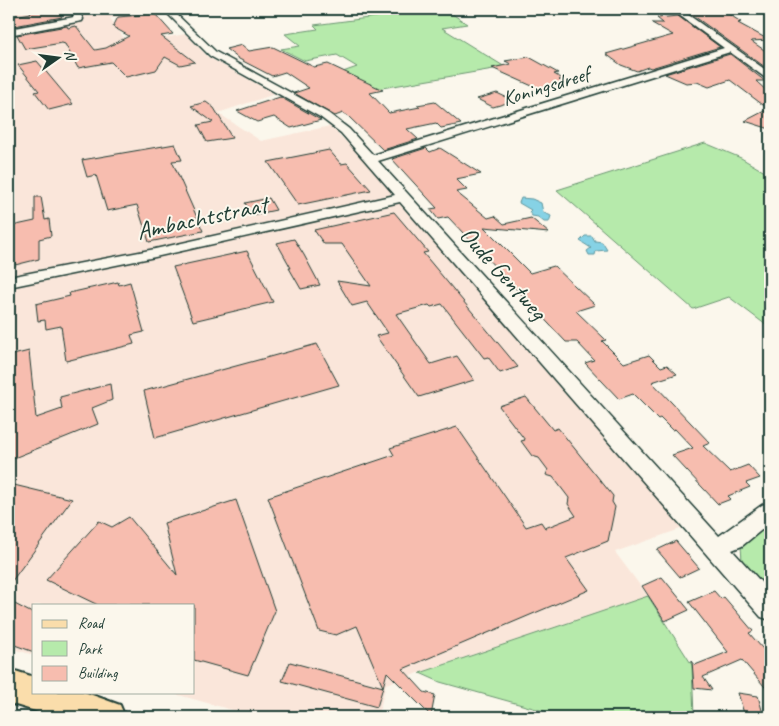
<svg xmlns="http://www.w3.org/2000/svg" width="779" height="726" viewBox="0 0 779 726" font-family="Caveat,sans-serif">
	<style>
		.built { fill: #fae6da }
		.green { fill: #b6eaab; stroke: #6a9470 }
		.water { fill: #86d2e5; stroke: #5d969e }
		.building { fill: #f7bdaf; stroke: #1f3d34 }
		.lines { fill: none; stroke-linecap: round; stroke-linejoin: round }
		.minor-casing { stroke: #1f3d34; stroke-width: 3 }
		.major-casing { stroke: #1f3d34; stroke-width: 4 }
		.minor { fill: #fbf7ec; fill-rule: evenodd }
		.major { fill: #faddab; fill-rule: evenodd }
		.labels { text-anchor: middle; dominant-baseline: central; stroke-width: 4; stroke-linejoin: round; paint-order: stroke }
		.far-street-label { font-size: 21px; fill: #1f3d34; stroke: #fbf7ec }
		.street-label { font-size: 25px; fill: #1f3d34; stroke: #fbf7ec }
	</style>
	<rect width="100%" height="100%" fill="#fbf7ec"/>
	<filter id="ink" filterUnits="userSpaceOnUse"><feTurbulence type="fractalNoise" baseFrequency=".02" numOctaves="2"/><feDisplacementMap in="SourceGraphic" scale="10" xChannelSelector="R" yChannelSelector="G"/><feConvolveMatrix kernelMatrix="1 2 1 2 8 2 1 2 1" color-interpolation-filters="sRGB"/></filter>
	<g filter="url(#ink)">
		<polygon class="built" points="9,9 162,9 164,11 110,18 128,44 186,34 208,57 275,94 218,113 261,141 330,126 359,154 393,195 686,527 615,552 648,596 386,684 378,717 257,717 168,692 194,692 194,605 34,605 34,655 9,648"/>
		<g class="green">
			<polygon points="438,9 445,9 467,24 442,28 505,67 376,89 343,72 357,67 337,55 305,61 281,49 300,46 285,34 318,29 314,25"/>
			<polygon points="705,143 741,158 770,175 770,328 729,297 693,309 557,190"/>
			<polygon points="770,524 770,590 742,561 741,546"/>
			<polygon points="648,596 692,665 694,717 565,717 440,682 420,673"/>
		</g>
		<g class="water">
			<polygon points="521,198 532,199 541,203 543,212 551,216 549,222 544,222 538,217 532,216 529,212 531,210 519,203"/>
			<polygon points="585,236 592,236 595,241 602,242 607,250 596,251 595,255 589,255 587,251 591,248 580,241"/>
		</g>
		<g class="building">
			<polygon points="29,9 56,9 62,17 9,27 9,17 31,13"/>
			<polygon points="684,9 721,9 741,22 738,23 769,40 751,41 770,54 770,67 765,67"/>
			<polygon points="152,14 156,15 173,34 161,36 195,62 180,65 165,57 156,70 126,77 111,62 78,68 65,44 62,43 25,49 17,35 67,26 68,28 76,26 95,50 106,48 129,36 113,27 118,17"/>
			<polygon points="678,16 720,47 651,68 648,67 637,71 621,65 606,54 673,35 652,23 663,23 657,18"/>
			<polygon points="242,45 249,51 273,47 314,67 328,64 383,90 370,93 389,113 420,107 417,105 435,102 461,124 441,128 436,123 407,129 418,139 383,150 348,116 343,113 335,116 294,93 309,88 285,72 272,76 239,59 226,49"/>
			<polygon points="730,54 765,81 756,81 770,94 770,105 763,105 730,80 709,87 697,82 686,83 665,74"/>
			<polygon points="529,57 558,73 554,74 563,79 559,80 565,83 541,90 492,68 511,64 505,61"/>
			<polygon points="37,61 73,104 49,110 35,92 39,91 18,65"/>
			<polygon points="497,93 514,101 493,107 477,99"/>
			<polygon points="280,97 319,119 321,120 291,128 274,117 257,122 237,111"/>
			<polygon points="206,102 214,108 232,138 207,142 198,125 213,122 191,106"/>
			<polygon points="770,108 770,129 745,121"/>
			<polygon points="175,144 182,160 172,161 203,231 149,242 137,205 107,211 96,175 87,177 82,160"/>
			<polygon points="426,148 430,152 440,148 481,174 456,179 467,190 456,192 488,218 495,216 504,224 531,218 549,233 484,227 530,273 554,266 595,305 576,311 606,340 602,341 624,363 649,355 661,367 667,365 677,374 652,382 710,443 703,446 730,472 748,465 760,478 746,483 750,487 728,496 731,499 718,504 672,455 693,448 675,429 672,430 660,418 658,419 633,394 619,399 585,363 594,360 577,342 566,342 448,217 438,219 430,209 437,208 392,159"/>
			<polygon points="329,150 341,164 347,163 371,190 298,205 268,162"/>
			<polygon points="35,197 41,197 45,220 49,219 51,236 39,239 39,259 15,265 12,226 35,221"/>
			<polygon points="269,198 276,210 252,215 245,203"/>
			<polygon points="394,212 428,252 423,253 518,367 500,373 488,357 484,358 442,304 431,307 429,305 396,314 431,364 457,356 474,380 419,397 376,336 388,333 367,302 352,306 337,281 371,286 342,244 324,244 314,230"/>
			<polygon points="294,239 304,255 320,285 301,289 289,268 291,268 277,243"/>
			<polygon points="247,251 273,302 193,321 173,267"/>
			<polygon points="118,282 119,285 130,282 144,332 131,335 134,344 66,361 61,326 46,329 45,320 38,321 36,304 70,296 69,293"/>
			<polygon points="317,344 339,385 155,438 144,391"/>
			<polygon points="29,351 36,418 62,409 60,397 110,384 112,400 92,408 98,424 9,460 9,356"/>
			<polygon points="526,397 553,430 558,428 613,496 612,502 615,507 608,541 566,558 589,590 403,669 424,692 435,695 431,716 387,672 383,687 357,626 336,635 319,631 268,497 394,455 390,448 457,427 526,527 541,522 545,528 576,516 568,504 569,498 553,477 546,475 548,470 539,458 532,456 521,441 525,440 499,406"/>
			<polygon points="14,485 72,499 9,585 9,492"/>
			<polygon points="236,500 275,611 248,675 194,660 194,605 98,605 46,580 99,521 112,527 129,517 177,575 164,523"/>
			<polygon points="676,541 699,568 680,577 657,550"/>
			<polygon points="662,577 689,610 665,621 642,586"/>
			<polygon points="714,591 721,599 724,597 753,631 749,633 770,657 770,693 742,660 703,677 712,690 694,688 692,661 695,665 728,652 689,602"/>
			<polygon points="9,601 34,614 34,652 9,643"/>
			<polygon points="290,662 383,687 377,707 282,681"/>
			<polygon points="738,693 758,696 764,717 745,717"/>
		</g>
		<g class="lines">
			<defs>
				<g id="minor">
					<polygon points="70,9 78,9 83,19 82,21 9,35 9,29 74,17"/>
					<polygon points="163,9 171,9 216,52 328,113 349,129 373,155 724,48 671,9 680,9 770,73 770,80 767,79 730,52 378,161 719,536 762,505 770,502 770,523 742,546 732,550 770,592 770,620 761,617 400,202 155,257 9,287 9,277 155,249 395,195 341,133 320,117 210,56"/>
				</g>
				<polygon id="major" points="9,669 34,677 34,692 84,692 120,705 125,717 55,717 9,703"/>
			</defs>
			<use href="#minor" class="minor-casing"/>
			<use href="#major" class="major-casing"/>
			<use href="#minor" class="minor"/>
			<use href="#major" class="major"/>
		</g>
	</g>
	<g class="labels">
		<g class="far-street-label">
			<text transform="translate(546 86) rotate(-17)">Koningsdreef</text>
		</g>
		<g class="street-label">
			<text transform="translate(202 218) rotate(-12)">Ambachtstraat</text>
			<text transform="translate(503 273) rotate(48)">Oude Gentweg</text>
		</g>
	</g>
	<rect width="779" height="726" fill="none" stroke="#fbf7ec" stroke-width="30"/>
	<rect x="15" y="15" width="749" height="696" fill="none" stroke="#1f3d34" stroke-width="2" filter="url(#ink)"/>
	<rect x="32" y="604" width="162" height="90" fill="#fbf7ec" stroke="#a3ada2"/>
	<rect x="42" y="620" width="25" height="8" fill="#faddab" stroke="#a3ada2"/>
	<text x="78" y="628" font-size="15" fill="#1f3d34">Road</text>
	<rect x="42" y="641" width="25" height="15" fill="#b6eaab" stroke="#a3ada2"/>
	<text x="78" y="654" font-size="15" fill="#1f3d34">Park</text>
	<rect x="42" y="666" width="25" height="15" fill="#f7bdaf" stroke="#a3ada2"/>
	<text x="78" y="678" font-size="15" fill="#1f3d34">Building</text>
	<g transform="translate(58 58) rotate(76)" stroke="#fbf7ec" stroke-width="4" paint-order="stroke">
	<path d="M0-4L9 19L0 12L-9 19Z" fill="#1f3d34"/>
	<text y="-8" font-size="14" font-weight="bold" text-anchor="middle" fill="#1f3d34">N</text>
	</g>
</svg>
